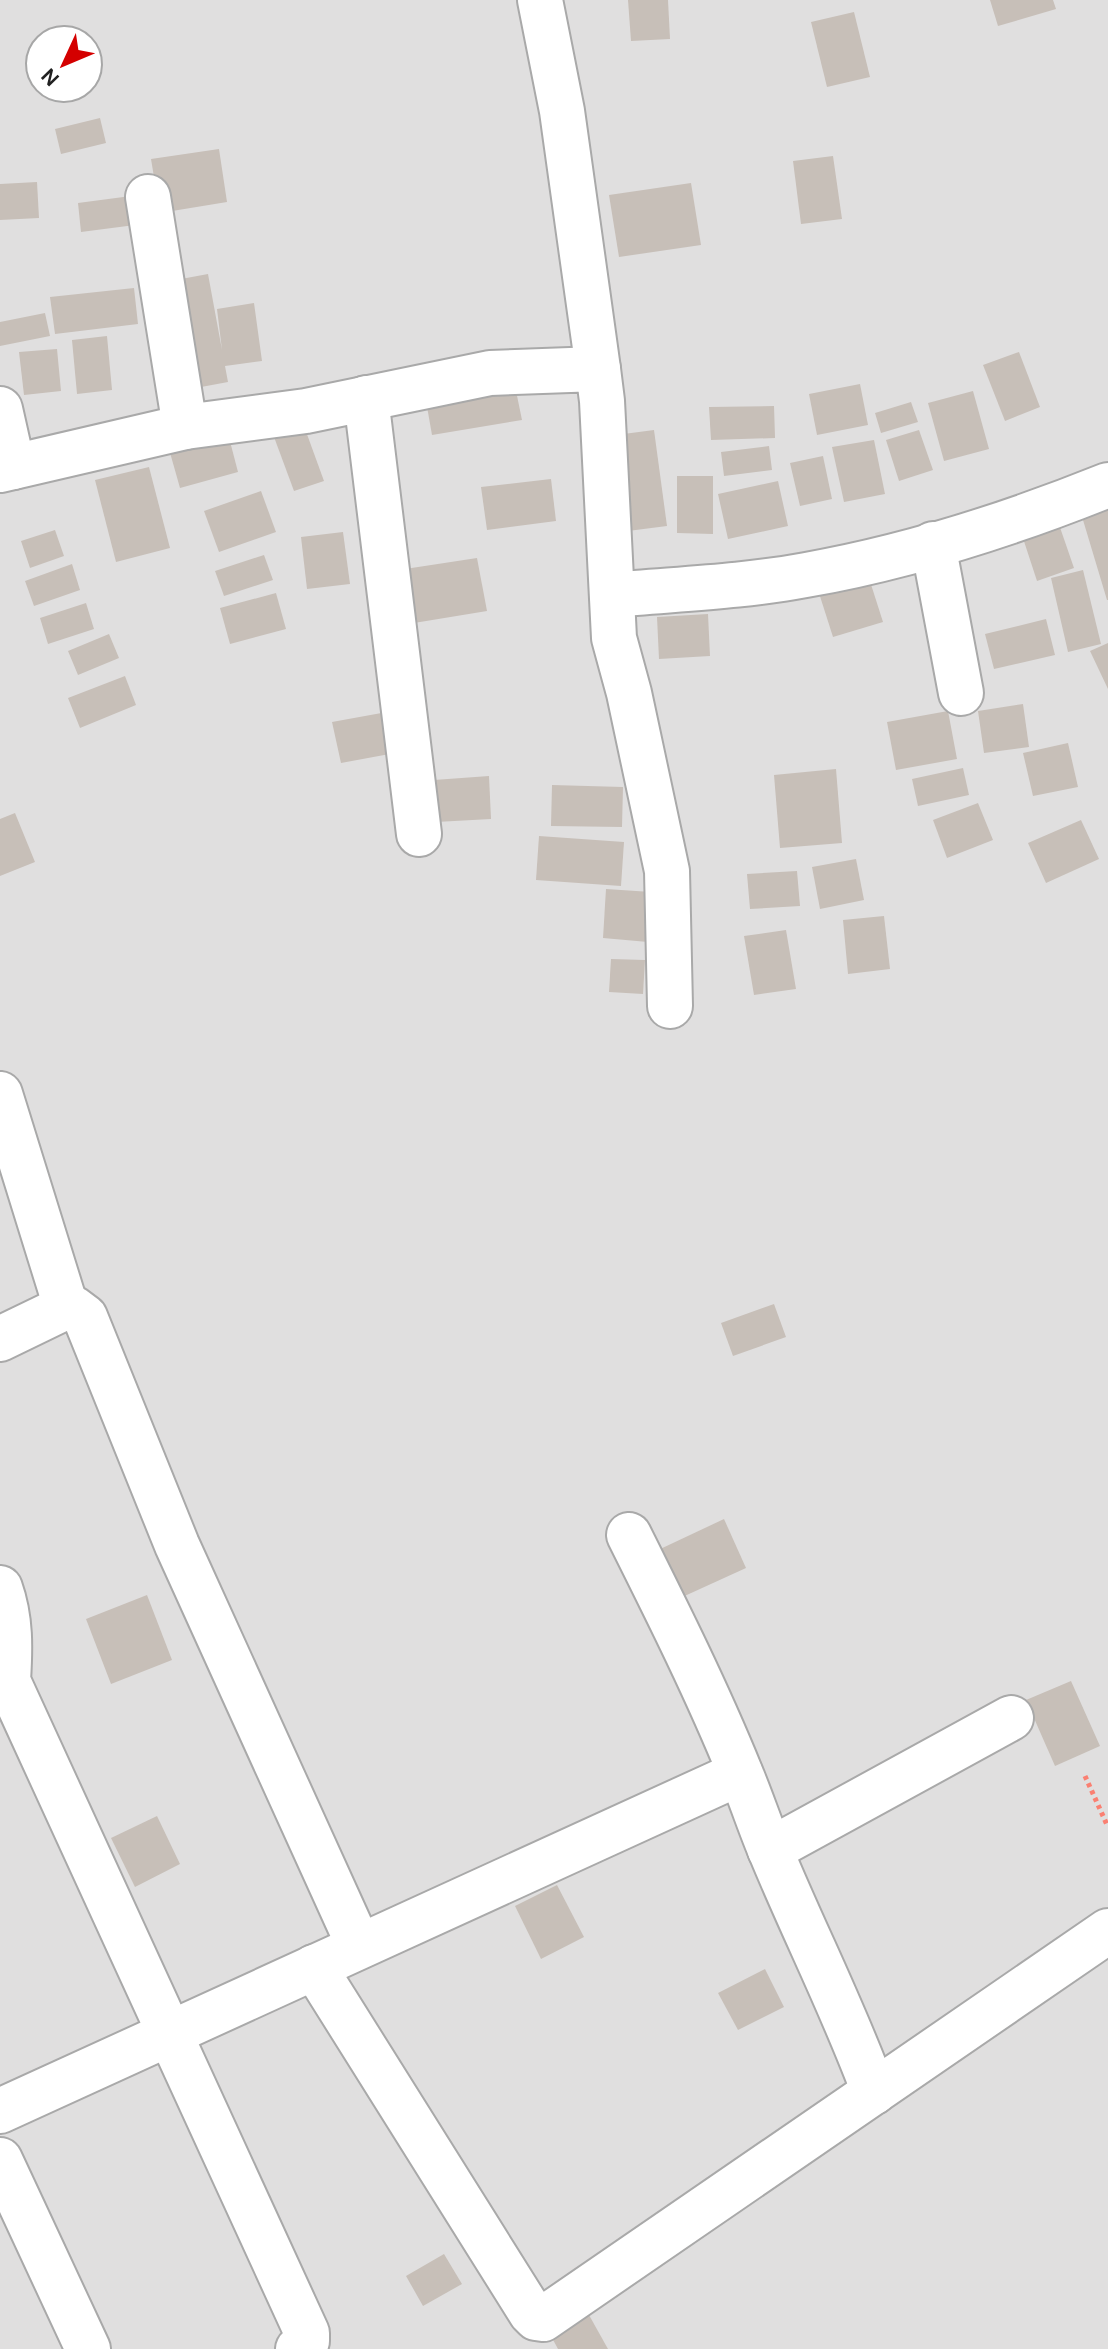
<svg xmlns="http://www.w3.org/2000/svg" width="1108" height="2349" viewBox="0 0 1108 2349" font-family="Karla,sans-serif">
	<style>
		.residential { fill: #e0dfdf; fill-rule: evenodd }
		.building { fill: #c7bfb8 }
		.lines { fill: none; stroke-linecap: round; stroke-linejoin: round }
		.minor-casing { stroke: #a9a9a9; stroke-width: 48 }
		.path { stroke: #fa8072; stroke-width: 5; stroke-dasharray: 4 4; stroke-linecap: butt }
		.minor { stroke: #fff; stroke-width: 44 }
	</style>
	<rect width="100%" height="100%" fill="#f2efe9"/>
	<path class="residential" d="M 0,0 L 1108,0 L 1108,2349 L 0,2349 ZM 40,40 L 88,40 L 88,88 L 40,88 Z"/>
	<g class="building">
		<polygon points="628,0 668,0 670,39 631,41"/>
		<polygon points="990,0 1053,0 1056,9 998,26"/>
		<polygon points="854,12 870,77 827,87 811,22"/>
		<polygon points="100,118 106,143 61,154 55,129"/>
		<polygon points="219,149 227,202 160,213 151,159"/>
		<polygon points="833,156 842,219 801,224 793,161"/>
		<polygon points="37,182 39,218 0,220 0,184"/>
		<polygon points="691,183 701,245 619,257 609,195"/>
		<polygon points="131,196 135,225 81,232 78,203"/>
		<polygon points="208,274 222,350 217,309 254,303 262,361 225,366 228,382 185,390 165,282"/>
		<polygon points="134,288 138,324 55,334 50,297"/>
		<polygon points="45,313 50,336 0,346 0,322"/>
		<polygon points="107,336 112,390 77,394 72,340"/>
		<polygon points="57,349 61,391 24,395 19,352"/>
		<polygon points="1019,352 1040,407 1005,421 983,365"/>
		<polygon points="860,384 868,425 817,435 809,394"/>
		<polygon points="515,386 522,420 432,435 426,401"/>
		<polygon points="973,391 989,449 944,461 928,403"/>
		<polygon points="911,402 918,422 881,433 875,413"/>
		<polygon points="774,406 775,438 711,440 709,407"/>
		<polygon points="226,426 238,472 180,488 167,442"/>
		<polygon points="304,426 324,481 294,491 274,437"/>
		<polygon points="654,430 667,526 628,531 616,435"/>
		<polygon points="919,430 933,470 899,481 886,440"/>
		<polygon points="874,440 885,494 844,502 832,447"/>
		<polygon points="769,446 772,470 724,476 721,452"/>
		<polygon points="823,456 832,499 800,506 790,463"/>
		<polygon points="149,467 170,548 116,562 95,480"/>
		<polygon points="677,476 713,476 713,534 677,533"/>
		<polygon points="551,479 556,521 487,530 481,487"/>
		<polygon points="778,481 788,526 728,539 718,494"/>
		<polygon points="261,491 276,532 219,552 204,511"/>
		<polygon points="1108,502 1108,600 1107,600 1080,510"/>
		<polygon points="1054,510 1074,568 1037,581 1018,523"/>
		<polygon points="55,530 64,556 30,568 21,541"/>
		<polygon points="343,532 350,584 307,589 301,537"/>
		<polygon points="264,555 273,580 224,596 215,571"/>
		<polygon points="477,558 487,611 414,623 405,569"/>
		<polygon points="72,564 80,590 34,606 25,581"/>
		<polygon points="1083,570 1101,644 1068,652 1051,578"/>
		<polygon points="868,575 883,622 833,637 818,590"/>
		<polygon points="276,593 286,629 230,644 220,608"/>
		<polygon points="86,603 94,629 48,644 40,618"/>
		<polygon points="708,614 710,656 659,659 657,617"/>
		<polygon points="1046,619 1055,655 994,669 985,634"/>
		<polygon points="109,634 119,658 78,675 68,651"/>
		<polygon points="1108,643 1108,689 1090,651"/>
		<polygon points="125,676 136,705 80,728 68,698"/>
		<polygon points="1023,704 1029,747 984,753 978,711"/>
		<polygon points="948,711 957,759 896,770 887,722"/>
		<polygon points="387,712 395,753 341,763 332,722"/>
		<polygon points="1068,743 1078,787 1033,796 1023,753"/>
		<polygon points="963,768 969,795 918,806 912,779"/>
		<polygon points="836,769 842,843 780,848 774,775"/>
		<polygon points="489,776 491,819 436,822 434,780"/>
		<polygon points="552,785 623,787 622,827 551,826"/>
		<polygon points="978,803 993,840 947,858 933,820"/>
		<polygon points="15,813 35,862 0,876 0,819"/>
		<polygon points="1081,820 1099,859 1046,883 1028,843"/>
		<polygon points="539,836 624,842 621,886 536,880"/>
		<polygon points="856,859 864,900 820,909 812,867"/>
		<polygon points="797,871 800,906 750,909 747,874"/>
		<polygon points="606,889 651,892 648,942 603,938"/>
		<polygon points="884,916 890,969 848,974 843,920"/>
		<polygon points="786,930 796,989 754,995 744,936"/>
		<polygon points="611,959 645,960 643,994 609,992"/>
		<polygon points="774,1304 786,1337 733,1356 721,1323"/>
		<polygon points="724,1519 746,1568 678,1599 656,1551"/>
		<polygon points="147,1595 172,1660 111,1684 86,1619"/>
		<polygon points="1071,1681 1100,1746 1055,1766 1026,1700"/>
		<polygon points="157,1816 180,1864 135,1887 111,1838"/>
		<polygon points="557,1885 584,1937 541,1959 515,1906"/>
		<polygon points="765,1969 784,2007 738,2030 718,1993"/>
		<polygon points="444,2254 462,2284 423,2306 406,2276"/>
		<polygon points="589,2315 608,2349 558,2349 551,2336"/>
	</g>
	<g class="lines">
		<defs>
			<g id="minor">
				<polyline points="540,0 562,111 598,369"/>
				<polyline points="148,197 185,427"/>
				<polyline points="366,398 419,834"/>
				<polyline points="0,409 13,467"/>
				<polyline points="0,470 185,427 306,411 490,373 598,369 602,401 614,638 629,693 667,871 670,1006"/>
				<polyline points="933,544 961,693"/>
				<path d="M 612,595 C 676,589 742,587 806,575 C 908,557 1011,524 1108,485"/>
				<polyline points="0,1094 66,1307"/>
				<polyline points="0,1339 66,1307 73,1308 85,1317 177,1545 359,1946"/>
				<path d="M 629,1535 C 668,1613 707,1691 740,1772 C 751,1798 760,1826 771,1852 C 804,1932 844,2010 874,2092"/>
				<path d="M 0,1588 C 11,1619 10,1648 8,1681 L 307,2333 L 307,2341 L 298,2349"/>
				<polyline points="770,1850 1011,1718"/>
				<polyline points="314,1967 531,2313 536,2318 543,2319 1108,1931"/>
				<polyline points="0,2111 740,1773"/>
				<polyline points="0,2160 88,2349"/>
			</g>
		</defs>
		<use href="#minor" class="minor-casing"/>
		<polyline class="path" points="1085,1776 1108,1827"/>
		<use href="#minor" class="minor"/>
	</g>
	<g transform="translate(64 64) rotate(226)"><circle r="38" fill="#ffffff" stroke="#a7a7a7" stroke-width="2"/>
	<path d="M0-6L14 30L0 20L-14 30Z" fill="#d40000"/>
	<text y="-12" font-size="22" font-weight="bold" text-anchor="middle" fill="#222222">N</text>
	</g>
</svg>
